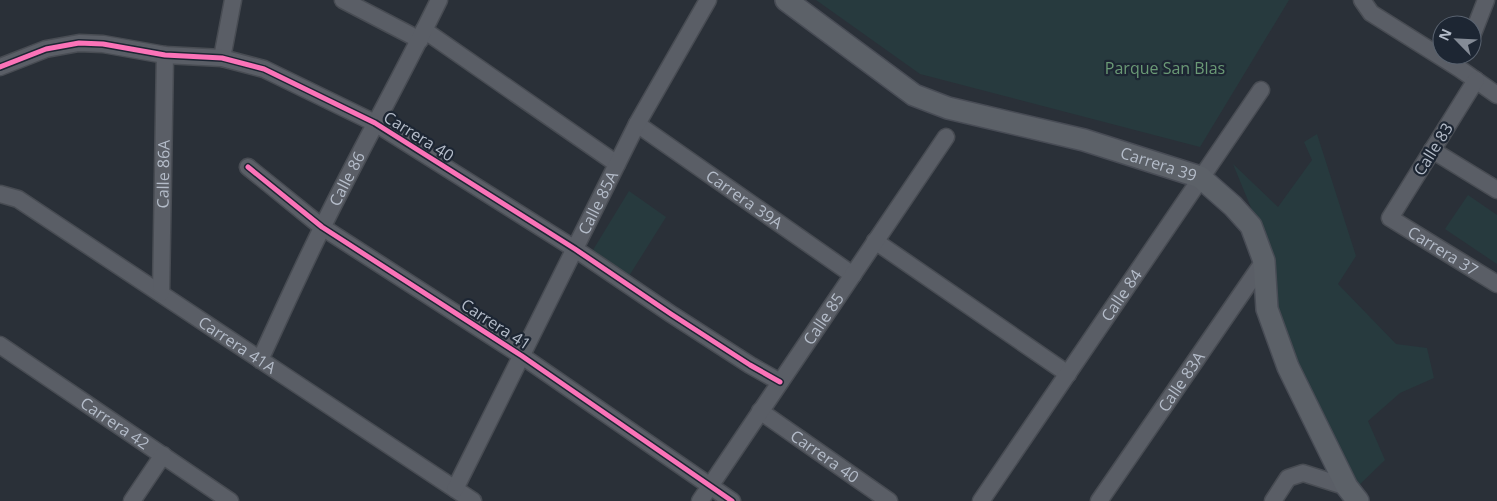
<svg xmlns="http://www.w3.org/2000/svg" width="1497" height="501" viewBox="0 0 1497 501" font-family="'Open Sans',sans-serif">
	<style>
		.green { fill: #273a3e }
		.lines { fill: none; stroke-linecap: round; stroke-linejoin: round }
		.minor-casing { stroke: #484c53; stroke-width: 19 }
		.major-casing { stroke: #484c55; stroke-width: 24 }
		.minor { stroke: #5a5e66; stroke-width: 16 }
		.major { stroke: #5c6168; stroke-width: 21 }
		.cycleway-casing { stroke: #1d2633; stroke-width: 8 }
		.cycleway { stroke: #fb73b8; stroke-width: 5 }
		.labels { text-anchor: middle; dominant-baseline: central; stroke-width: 4.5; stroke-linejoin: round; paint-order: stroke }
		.park-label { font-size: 16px; fill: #6b9a76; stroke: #1d2633 }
		.street-label { font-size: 16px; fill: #b4bcc9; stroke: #1d2633 }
	</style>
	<rect width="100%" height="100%" fill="#2a3038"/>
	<g class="green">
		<polygon points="816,0 1289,0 1200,147 920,74"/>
		<polygon points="1317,134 1356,256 1338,284 1396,344 1427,348 1434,378 1400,393 1368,421 1385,460 1355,489 1311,398 1277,313 1256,220 1233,164 1278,207 1312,160 1304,142"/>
		<polygon points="629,191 666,217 629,276 593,250"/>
		<polygon points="1468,195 1497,215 1497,264 1445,229"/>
	</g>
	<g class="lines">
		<defs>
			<g id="minor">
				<polyline points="343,0 420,40"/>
				<polyline points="1362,0 1371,13 1460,69 1497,95"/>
				<polyline points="424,30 617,164"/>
				<polyline points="1472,36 1486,0"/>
				<polyline points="222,58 233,0"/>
				<polyline points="0,67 46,49 79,43 103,44 165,55 222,58 264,69 375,123 575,249 671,314 750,365 780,382"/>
				<path id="s1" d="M 1476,80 L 1390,218 L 1497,284"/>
				<path id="s2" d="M 637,124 L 853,275"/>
				<polyline points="1432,150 1497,190"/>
				<polyline points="248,167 322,227 522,356 732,501"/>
				<path id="s3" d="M 0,194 L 18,199 L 473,501"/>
				<polyline points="875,241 1068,374"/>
				<path id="s4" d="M 161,293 L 165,55"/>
				<path id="s5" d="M 0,345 L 230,501"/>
				<path id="s6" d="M 260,360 C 281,315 301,270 323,226 C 360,150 402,76 439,0"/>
				<path id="s7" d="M 760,411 L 889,501"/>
				<path id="s8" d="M 455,489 L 637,124 L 708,0"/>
				<polyline points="132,501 163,455"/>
				<path id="s9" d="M 700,501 L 946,137"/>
				<path id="s10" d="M 981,501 L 1261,90"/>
				<path id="s11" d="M 1099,501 L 1264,261"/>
				<polyline points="1273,501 1288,478 1303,473 1347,487"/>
			</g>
			<g id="major">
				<path id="s12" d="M 786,0 L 914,95 L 948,108 L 1084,140 L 1200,177 L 1233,206 L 1251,226 L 1264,261 L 1267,309 L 1288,367 L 1347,487 L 1358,501"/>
			</g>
		</defs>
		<use href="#minor" class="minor-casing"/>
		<use href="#major" class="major-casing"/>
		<use href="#minor" class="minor"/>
		<use href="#major" class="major"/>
		<defs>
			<g id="cycleway">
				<polyline points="0,67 46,49 79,43 103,44 165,55 222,58 264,69 375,123 575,249 671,314 750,365 780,382"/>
				<polyline points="248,167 322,227 522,356 732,501"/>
			</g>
		</defs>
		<use href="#cycleway" class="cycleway-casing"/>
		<use href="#cycleway" class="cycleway"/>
	</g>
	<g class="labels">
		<g class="park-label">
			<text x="1165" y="68">Parque San Blas</text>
		</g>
		<g class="street-label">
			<text transform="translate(419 136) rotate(32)">Carrera 40</text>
			<text transform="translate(1433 149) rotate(-58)">Calle 83</text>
			<text stroke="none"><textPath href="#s12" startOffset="414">Carrera 39</textPath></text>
			<text stroke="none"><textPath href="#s4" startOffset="119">Calle 86A</textPath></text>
			<text stroke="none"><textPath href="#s6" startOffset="201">Calle 86</textPath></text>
			<text stroke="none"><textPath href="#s2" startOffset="131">Carrera 39A</textPath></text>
			<text stroke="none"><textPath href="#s8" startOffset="320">Calle 85A</textPath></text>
			<text stroke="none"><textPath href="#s1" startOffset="225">Carrera 37</textPath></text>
			<text stroke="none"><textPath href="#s10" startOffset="249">Calle 84</textPath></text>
			<text stroke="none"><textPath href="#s9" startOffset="220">Calle 85</textPath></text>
			<text transform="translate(496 324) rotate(33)">Carrera 41</text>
			<text stroke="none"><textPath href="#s3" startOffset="282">Carrera 41A</textPath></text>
			<text stroke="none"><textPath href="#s11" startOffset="145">Calle 83A</textPath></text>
			<text stroke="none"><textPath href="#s5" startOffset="139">Carrera 42</textPath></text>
			<text stroke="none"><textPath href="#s7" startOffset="79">Carrera 40</textPath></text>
		</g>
	</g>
	<g transform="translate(1457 40) rotate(294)"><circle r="24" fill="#1d2633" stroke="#59626f"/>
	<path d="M0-4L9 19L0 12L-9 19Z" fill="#848b96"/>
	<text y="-8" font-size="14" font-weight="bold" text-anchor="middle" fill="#b4bcc9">N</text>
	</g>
</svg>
